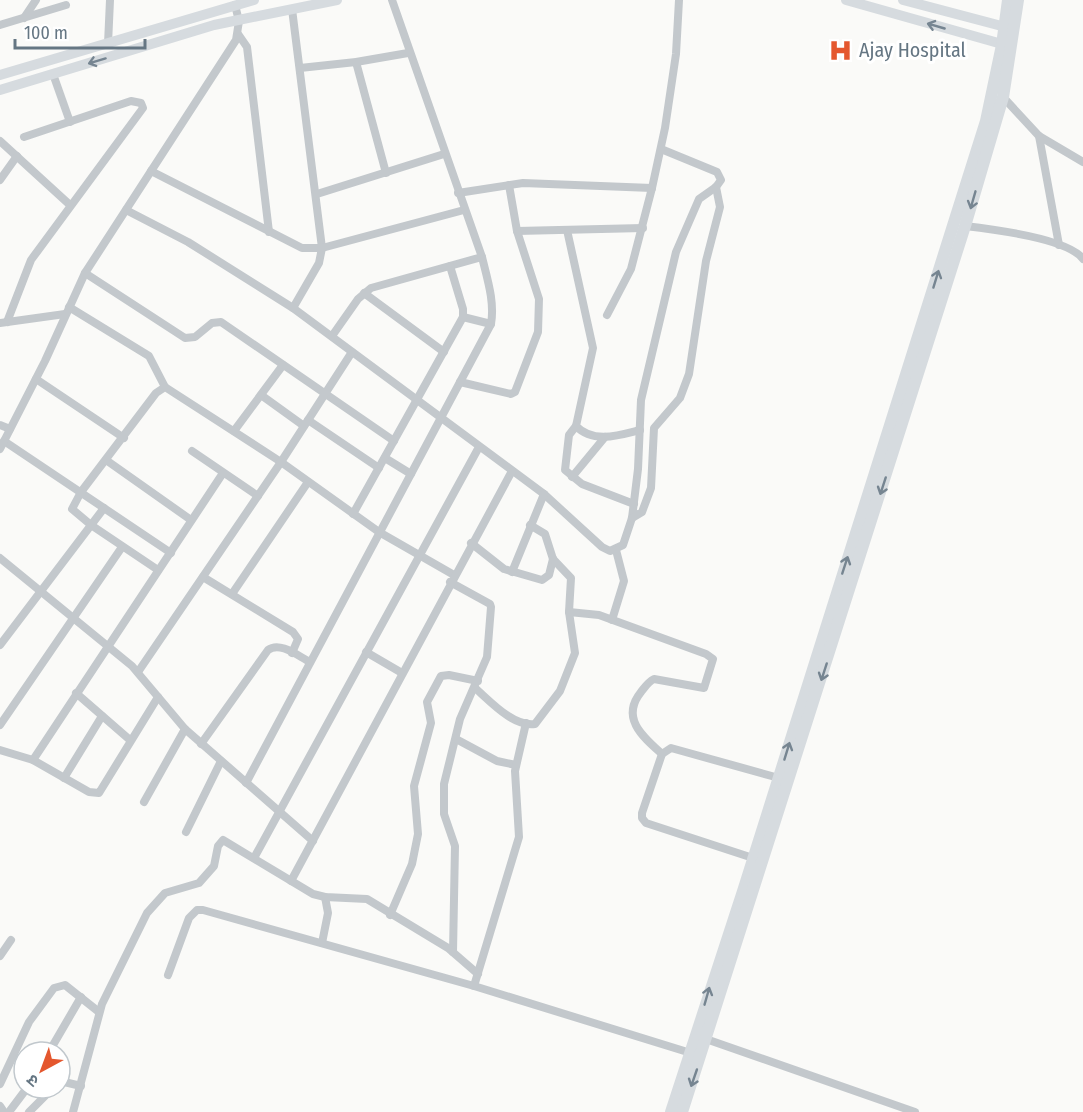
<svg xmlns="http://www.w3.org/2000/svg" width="1083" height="1112" viewBox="0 0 1083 1112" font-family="'Fira Sans Condensed','Noto Sans Devanagari',sans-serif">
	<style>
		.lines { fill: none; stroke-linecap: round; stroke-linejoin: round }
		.minor { stroke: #c3c8cc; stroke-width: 8 }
		.secondary { stroke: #d6dbdf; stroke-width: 10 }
		.primary { stroke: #d6dbdf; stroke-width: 12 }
		.oneway { stroke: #768591 }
		.labels { text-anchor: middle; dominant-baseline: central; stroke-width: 6; stroke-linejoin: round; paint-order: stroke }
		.poi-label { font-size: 20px; fill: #657683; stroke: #fff; text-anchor: start }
	</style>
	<rect width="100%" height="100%" fill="#fafaf8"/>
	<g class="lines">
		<g class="minor">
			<polyline points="292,9 322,248 319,263 293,308"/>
			<polyline points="24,18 36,0"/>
			<polyline points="0,25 66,5"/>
			<polyline points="238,34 247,47 269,232"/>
			<polyline points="108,44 110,0"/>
			<polyline points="356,62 386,173"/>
			<polyline points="300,68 356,62 408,53"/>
			<polyline points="53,74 70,122"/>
			<polyline points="1003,97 1039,136 1083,162"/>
			<polyline points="1039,136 1059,245"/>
			<polyline points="0,141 70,205"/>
			<polyline points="151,171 302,248 322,248 464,210"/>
			<polyline points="0,180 17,156"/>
			<polyline points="458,193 523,183 652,188"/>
			<polyline points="317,194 444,154"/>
			<polyline points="126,210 188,242 293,308 544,494 602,547 610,551 623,545 632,518 638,469 641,400 676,252 699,199 716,187 721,180 717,172 661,149"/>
			<path d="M 965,226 C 991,229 1068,238 1083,259"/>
			<path d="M 567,230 L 593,348 L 576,426 C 593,444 620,435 640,430"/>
			<polyline points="517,231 643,228"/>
			<polyline points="85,273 185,338 195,337 212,323 221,322 394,441"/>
			<polyline points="364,293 444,352"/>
			<polyline points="69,307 149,356 165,387"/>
			<polyline points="607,315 631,269 652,188 665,128 676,54 679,0"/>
			<polyline points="463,317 491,324"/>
			<polyline points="7,322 31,260 143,108 141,103 131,101 24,137"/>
			<polyline points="0,323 65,314"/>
			<polyline points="332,336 358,299 371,288 482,257"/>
			<polyline points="36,379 124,438"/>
			<polyline points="460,382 511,394 515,392 538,332 539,299 517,231 509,185"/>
			<polyline points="261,395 304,426"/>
			<polyline points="308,420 379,468"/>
			<polyline points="0,425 10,429"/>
			<polyline points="576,426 569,435 565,470 582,484 634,504"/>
			<polyline points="234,431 283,365"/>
			<polyline points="4,441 171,553"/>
			<polyline points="0,449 45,361 85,273 236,40 239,21 235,5"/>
			<polyline points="192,451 258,496"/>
			<polyline points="385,458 411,474"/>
			<polyline points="106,460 191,520"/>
			<polyline points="572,477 605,437"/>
			<polyline points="353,514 463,317 463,309 450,266"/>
			<polyline points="632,518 642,512 651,488 654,428 680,398 689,374 706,261 720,207 716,187"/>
			<polyline points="471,543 504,569 542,580 549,575 553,559"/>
			<polyline points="0,558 132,666 185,729 313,841"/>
			<polyline points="158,570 91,525 72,509 81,492 156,393 165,387 281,462 379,532 454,575"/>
			<polyline points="512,572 544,494"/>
			<polyline points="203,577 293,632 298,639 292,653"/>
			<polyline points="450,582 490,604 491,607 487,657 460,719 444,784 444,814 455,846 453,952"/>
			<polyline points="232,594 308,482"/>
			<path d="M 569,612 L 599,615 L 706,654 L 713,659 L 704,688 L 654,679 C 648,682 645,687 641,692 C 620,718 643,737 662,754"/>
			<polyline points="612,620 624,581 616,550"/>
			<polyline points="0,645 104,508"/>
			<polyline points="366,652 402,673"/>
			<polyline points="138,672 281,462 352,352"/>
			<path d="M 475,688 C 490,701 513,727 535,724 L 560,691 L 575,653 L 569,612 L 571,578 L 553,559 L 545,534 L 530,525"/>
			<polyline points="76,693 130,740"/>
			<polyline points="0,725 122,547"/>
			<polyline points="456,739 497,761 516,765"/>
			<path d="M 201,744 L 268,650 C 280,641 298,656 310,662"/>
			<polyline points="0,750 33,760 89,792 99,793 158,697"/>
			<polyline points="33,760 223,473"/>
			<polyline points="64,778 102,716"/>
			<path d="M 246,783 L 491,324 C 495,302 487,278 482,257 L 392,0"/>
			<polyline points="144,802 185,729"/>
			<polyline points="186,832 221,761"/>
			<polyline points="254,858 479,447"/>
			<polyline points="753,858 646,823 642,818 642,813 662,754 671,748 779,778"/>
			<polyline points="291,881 512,471"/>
			<polyline points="390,915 412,864 418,834 414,786 431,723 427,702 441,676 449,675 478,681"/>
			<polyline points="322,943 328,913 325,897"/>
			<polyline points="0,956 11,940"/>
			<polyline points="168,975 189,918 197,910 203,910 474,986 694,1054"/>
			<polyline points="474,986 519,837 515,771 526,723"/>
			<polyline points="703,1038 915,1112"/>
			<polyline points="49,1052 81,997"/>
			<polyline points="60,1081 81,1086"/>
			<polyline points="0,1084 29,1022 54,988 65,985 99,1012"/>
			<polyline points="0,1106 4,1112"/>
			<polyline points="9,1112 27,1088"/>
			<polyline points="29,1112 53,1088"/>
			<polyline points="73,1112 102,1004 147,913 165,893 199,883 214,866 218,846 223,840 313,894 325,897 367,899 448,948 478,974"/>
		</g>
		<g class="secondary">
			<polyline points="846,0 1009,46"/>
			<polyline points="903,0 1013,29"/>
			<polyline points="0,75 254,0"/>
			<polyline points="0,90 214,25 337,0"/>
		</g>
		<g class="primary">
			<polyline points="671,1112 744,888 986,121 1002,45 1008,0"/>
			<polyline points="682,1112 965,226 1003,97 1018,0"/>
		</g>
	</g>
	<defs><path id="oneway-shaft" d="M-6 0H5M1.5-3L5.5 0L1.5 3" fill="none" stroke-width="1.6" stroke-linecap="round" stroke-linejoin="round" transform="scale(1.5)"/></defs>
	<g class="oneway">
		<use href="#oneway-shaft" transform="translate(936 26) rotate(-164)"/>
		<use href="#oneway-shaft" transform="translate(97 61) rotate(163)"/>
		<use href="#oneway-shaft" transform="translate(973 200) rotate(106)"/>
		<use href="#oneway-shaft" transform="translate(936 279) rotate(-73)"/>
		<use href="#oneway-shaft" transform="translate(883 486) rotate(108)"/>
		<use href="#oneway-shaft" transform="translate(845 565) rotate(-72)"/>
		<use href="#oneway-shaft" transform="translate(824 672) rotate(108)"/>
		<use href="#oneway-shaft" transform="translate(787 751) rotate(-73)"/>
		<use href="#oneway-shaft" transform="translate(707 996) rotate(-74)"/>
		<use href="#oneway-shaft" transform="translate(694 1078) rotate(109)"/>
	</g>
	<defs>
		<symbol id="hospital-bare" viewBox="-9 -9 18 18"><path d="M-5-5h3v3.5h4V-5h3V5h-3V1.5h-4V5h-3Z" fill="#e4572e" stroke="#fff" stroke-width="2.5" paint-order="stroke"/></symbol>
	</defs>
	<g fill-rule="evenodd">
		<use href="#hospital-bare" x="824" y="34" width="33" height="33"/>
	</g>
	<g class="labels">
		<g class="poi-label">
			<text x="859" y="50">Ajay Hospital</text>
		</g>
	</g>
	<g transform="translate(42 1070) rotate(221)"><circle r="28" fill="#ffffff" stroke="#c1c8cd" stroke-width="1.5"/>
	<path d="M0-4.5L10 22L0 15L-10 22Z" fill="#e4572e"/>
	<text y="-9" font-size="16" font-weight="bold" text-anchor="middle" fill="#657683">उ</text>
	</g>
	<path d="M15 39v9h130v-9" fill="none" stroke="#657683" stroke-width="3"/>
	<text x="24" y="39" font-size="18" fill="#657683" stroke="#ffffff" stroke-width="4.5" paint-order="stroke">100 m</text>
</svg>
